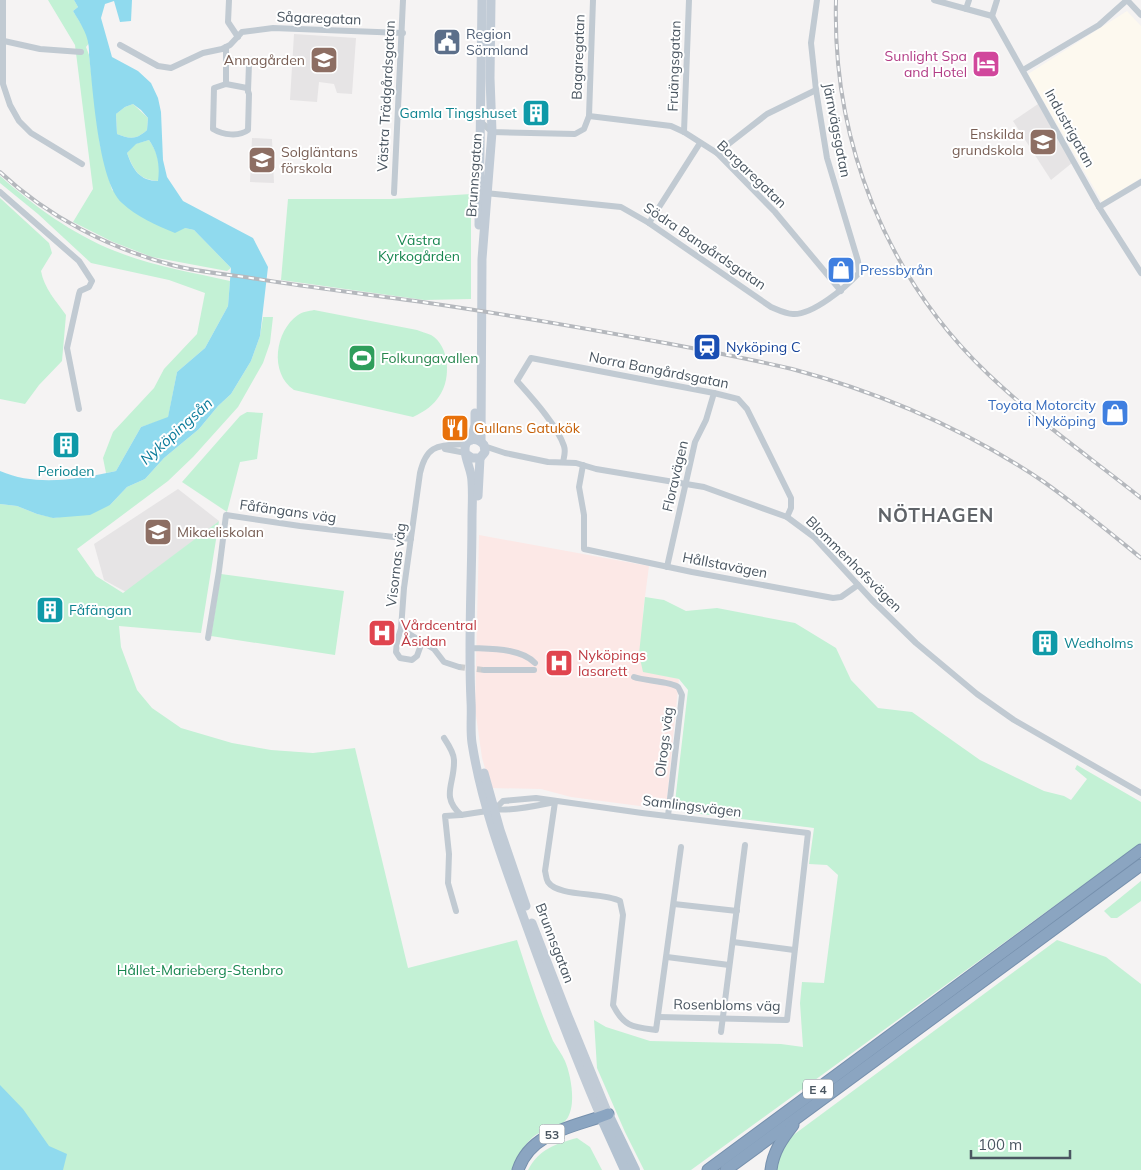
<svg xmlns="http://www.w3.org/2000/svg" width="1141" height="1170" viewBox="0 0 1141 1170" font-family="Mulish,sans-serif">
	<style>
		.commercial { fill: #fdf9ef }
		.education { fill: #e6e4e5 }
		.medical { fill: #fce8e6 }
		.green { fill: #c3f1d5 }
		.water { fill: #90daee; fill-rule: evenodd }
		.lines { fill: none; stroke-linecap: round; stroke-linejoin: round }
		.minor-tunnel { stroke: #caccce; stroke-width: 6; stroke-dasharray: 6 3; stroke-linecap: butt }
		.motorway-casing { stroke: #7690ad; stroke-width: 13 }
		.minor { stroke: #c1cad2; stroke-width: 6 }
		.secondary { stroke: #c1cbd6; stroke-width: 9 }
		.primary { stroke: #b3c2d1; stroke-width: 10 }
		.motorway { stroke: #8ba5c1; stroke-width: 11 }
		.rail-casing { stroke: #b5b8bd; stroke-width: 4 }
		.rail { stroke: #fff; stroke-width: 2; stroke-dasharray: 5.5; stroke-linecap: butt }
		.labels { text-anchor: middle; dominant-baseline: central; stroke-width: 4; stroke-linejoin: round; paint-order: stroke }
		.shield { fill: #fff; stroke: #808990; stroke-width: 1 }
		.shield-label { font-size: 12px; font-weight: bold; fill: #4a5661 }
		.street-label { font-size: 14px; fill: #4a5661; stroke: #fff }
		.service-label { font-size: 14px; fill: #4e5e75; stroke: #fff; text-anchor: start }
		.hotel-label { font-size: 14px; fill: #b23c85; stroke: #fff; text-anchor: end }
		.education-label { font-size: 14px; fill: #785e54; stroke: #fff; text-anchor: end }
		.culture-label { font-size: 14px; fill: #0d838f; stroke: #fff; text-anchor: start }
		.park-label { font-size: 14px; fill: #17864f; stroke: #fff }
		.shop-label { font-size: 14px; fill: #366cbe; stroke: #fff; text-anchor: start }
		.transit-label { font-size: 14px; fill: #164399; stroke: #fff; text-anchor: start }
		.leisure-label { font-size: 14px; fill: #27864d; stroke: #fff; text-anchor: start }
		.food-label { font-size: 14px; fill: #c56008; stroke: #fff; text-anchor: start }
		.health-label { font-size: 14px; fill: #be3a42; stroke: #fff; text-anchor: start }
		.water-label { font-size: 15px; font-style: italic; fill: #0c7c9b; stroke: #fff }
		.district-label { font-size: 19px; font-weight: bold; letter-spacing: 1px; fill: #5f6368; stroke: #fff }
	</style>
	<rect width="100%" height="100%" fill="#f5f3f3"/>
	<polygon class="commercial" points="1127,11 1141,26 1141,178 1102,202 1028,74"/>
	<g class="education">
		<polygon points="294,34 356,38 352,94 337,93 334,84 319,82 317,102 290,100"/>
		<polygon points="1038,104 1072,163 1051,180 1013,121"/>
		<polygon points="252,138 272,139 274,183 250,182"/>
		<polygon points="178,489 219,521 126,592 104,580 94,544"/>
	</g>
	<polygon class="medical" points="479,535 649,566 643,612 643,671 679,679 667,799 661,806 655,808 571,797 541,789 491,788 482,758 475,708"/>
	<g class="green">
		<polygon points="48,0 74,0 78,7 73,11 86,32 89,43 86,47 89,55 100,145 112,190 185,228 194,230 231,268 227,271 152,257 113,242 73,222 93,189 75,45"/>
		<path d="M 133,104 L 148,118 L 147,130 C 136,140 130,139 117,134 L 116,114 L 125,107 Z"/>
		<path d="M 149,140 C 159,155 160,164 159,181 C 139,180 134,171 127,153 L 135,144 Z"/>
		<path d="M 0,176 C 34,206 72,234 115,251 C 152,266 191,272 230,281 L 228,306 L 205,348 L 177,372 L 168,418 L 141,427 L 116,471 L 106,473 L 103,458 L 113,432 L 154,388 L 164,369 L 197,334 L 205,293 L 169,280 L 91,263 L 38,214 L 0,183 Z"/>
		<polygon points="471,194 471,299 424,300 281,280 288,199 391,199"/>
		<path d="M 0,198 L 49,243 L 52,253 L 41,271 C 44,288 56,301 66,315 L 62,361 L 39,385 L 25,404 L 0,399 Z"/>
		<path d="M 314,310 L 417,330 C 421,332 427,333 431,335 C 450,346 451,379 440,395 C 434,405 424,412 413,417 L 294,390 C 269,373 275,331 298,315 C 302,312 309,311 314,310 Z"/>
		<path d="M 263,317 L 273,317 L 270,343 L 263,363 L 238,407 L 193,457 L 168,481 L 77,549 L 96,576 L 123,593 L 219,521 L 201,633 L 119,626 L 121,647 L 137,690 L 152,708 L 181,728 L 232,743 L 271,750 L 313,753 L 355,748 L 408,968 L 517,940 C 528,974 539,1009 553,1041 C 557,1048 562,1054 565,1061 C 571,1075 577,1107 566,1120 C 560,1127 548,1129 539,1133 C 527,1139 516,1158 513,1170 L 0,1170 L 0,504 L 17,506 L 37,514 L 55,518 L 110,505 L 127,487 L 145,479 L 164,458 L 199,429 L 218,406 L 231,394 L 251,361 L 260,336 Z"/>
		<polygon points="247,412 263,413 257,459 240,462 227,512 182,482 240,416"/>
		<polygon points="221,574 344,591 335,655 211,636"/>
		<polygon points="645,597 664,600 686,611 717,608 795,623 836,648 851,680 878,708 912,712 980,760 1044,791 1064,796 1071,800 1087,779 1075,769 1077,765 1141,802 1141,843 691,1170 644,1170 625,1132 597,1068 594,1020 606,1027 650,1041 781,1044 803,1047 800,1003 802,982 824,983 838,875 827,865 809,864 814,828 684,812 675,802 688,690 679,679 643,672 639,654"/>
		<polygon points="1141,881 1141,901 1117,918 1111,918 1104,911"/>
		<path d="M 1057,940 L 1106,957 L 1141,984 L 1141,1170 L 776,1170 C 778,1157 784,1147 792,1136 Z"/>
		<path d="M 577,1138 L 590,1147 L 602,1170 L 528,1170 C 539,1149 555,1144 577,1138 Z"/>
	</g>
	<g class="water">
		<path d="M 74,0 L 132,0 L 131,21 L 120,22 L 114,1 L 105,4 L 101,18 L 112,57 L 138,71 L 151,83 L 158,98 L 161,112 L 163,160 L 167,177 L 183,201 L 253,238 L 268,267 L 260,336 L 251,361 L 231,394 L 218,406 L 199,429 L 164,458 L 145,479 L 127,487 L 110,505 L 90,515 L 53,518 L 37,514 L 17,506 L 0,504 L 0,471 C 37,487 78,479 116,471 L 141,427 L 168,417 L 177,372 L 205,348 L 228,306 L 231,268 L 194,230 L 185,228 L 175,233 C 156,225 137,217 122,203 C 98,181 93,88 89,55 C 90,37 82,26 73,11 L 78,7 ZM 133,104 L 141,110 L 148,118 L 147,130 C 136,140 130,139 117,134 L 116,114 L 125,107 ZM 149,140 C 158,153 160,166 158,181 C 140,181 133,170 127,153 L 136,144 Z"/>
		<polygon points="0,1085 23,1109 49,1146 67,1154 63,1170 0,1170"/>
	</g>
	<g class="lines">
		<polyline class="minor-tunnel" points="459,667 484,670"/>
		<defs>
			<g id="motorway">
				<path d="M 518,1170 C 531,1131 575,1127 608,1114"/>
				<polyline points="708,1170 1141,850"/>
				<polyline points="726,1170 1141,865"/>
				<path d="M 771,1170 C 773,1152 782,1139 793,1125"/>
			</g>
		</defs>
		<use href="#motorway" class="motorway-casing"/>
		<g class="minor">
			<polyline points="3,0 3,84 10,105 19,121 31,133 82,164"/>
			<polyline points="229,0 228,22 238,37"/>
			<polyline points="934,0 992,16 1099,207 1141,273"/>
			<polyline points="1127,0 1141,15"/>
			<polyline points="966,9 969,0"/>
			<polyline points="992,16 997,0"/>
			<polyline points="4,41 40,49 81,52"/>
			<polyline points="120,45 158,66 171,68 203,53 222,49 230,45 242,32 273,28 403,33"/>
			<path d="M 226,47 L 226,84 L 247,88 L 249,94 L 248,130 C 239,137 223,135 213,129 L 214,88 L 226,84"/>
			<polyline points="226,60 248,61 249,64 248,91"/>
			<polyline points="1023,70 1099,25 1127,0"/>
			<polyline points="589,116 671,126 684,132 717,153 775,212 841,291"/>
			<polyline points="481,122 492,132 575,134 584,129 589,116 593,0"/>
			<polyline points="684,132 689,0"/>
			<polyline points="717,153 767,114 816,90"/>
			<polyline points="0,192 79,261 92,281 89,287 80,291 79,294 67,348 79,409"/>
			<polyline points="394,193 403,0"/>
			<path d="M 485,193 L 621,207 L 649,223 L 771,307 C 778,310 786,314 793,314 C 813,315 846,287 859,273 L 858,261 L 827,158 L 816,90 L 811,43 L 817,0"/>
			<polyline points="1099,207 1141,182"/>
			<polyline points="649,223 700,143"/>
			<polyline points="484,446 505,453 548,462 576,463 596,469 704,487 787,517 814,537 872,600 916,643 977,694 1014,720 1141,793"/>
			<polyline points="445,449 466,453"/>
			<path d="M 563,462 C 564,457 566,452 564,446 C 557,425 532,398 517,381 L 531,358 L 714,393 L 738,399 L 747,409 L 791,498 L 791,508 L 787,517"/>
			<polyline points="583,465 579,487 584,515 584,549 692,572 833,598 841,597 858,585"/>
			<polyline points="667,567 695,442 706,420 714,393"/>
			<polyline points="401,629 434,649 444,662 459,667"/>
			<polyline points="208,638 219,571 226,515 300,526 411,539"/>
			<path d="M 422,642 L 417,656 L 412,660 L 400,658 L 396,652 L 397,641 L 401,629 L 404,588 L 420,473 C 427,443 439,446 466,444"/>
			<path d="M 471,648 C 491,649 521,648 535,663"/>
			<polyline points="484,670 534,670"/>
			<path d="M 634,677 C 644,681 671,681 678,687 C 679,688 681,693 682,695 L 668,816"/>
			<path d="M 444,738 C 448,744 454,753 454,760 C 455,784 440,796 461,815 L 487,811"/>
			<path d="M 555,802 C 540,805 509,812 495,809 L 503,801 L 536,798 L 642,813 L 808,833 L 787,1020 L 659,1017"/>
			<path d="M 555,802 L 545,871 C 546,874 546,879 548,882 C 558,897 602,892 620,901 L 623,915 L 613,1005 C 624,1027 633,1027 656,1030 L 681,847"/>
			<polyline points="674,904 737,911"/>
			<polyline points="456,911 448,883 449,854 445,816 461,815"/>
			<polyline points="733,942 794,950"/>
			<polyline points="667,957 729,965"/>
			<polyline points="721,1032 745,845"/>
		</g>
		<g class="secondary">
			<polyline points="479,225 482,0"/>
			<polyline points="471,440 475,425 475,413"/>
			<polyline points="481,441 482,259 492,132 490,78 491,0"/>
			<path d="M 466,454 L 472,458 L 480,458 L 485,452 L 484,445 C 478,437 465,437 465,449 C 465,460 472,471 472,482 C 473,495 472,507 472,520 C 472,580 468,641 471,701 C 472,715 470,729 472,743 C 482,807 505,866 527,927 C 550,991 574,1054 601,1117"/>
			<polyline points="478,496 480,458"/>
			<polyline points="484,773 500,830 526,906"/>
			<polyline points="532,923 568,1016 608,1114"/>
		</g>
		<g class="primary">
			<polyline points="608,1114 635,1170"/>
			<polyline points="601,1117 625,1170"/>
		</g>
		<use href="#motorway" class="motorway"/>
		<defs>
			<g id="rail">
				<path d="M 836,0 C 832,141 886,277 988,374 C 1035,419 1091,458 1141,498"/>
				<path d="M 0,172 C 48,217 109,248 172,265 C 198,272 225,274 251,278 C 308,287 365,294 422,302 C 504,314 584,328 665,343 C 708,351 750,359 792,369 C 882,393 967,430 1044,482 C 1078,506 1109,532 1141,558"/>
			</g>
		</defs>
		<use href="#rail" class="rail-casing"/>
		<use href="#rail" class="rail"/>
	</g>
	<defs>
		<symbol id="civic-square" viewBox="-11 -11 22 22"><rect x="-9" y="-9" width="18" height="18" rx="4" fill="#5c6f8a" stroke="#fff"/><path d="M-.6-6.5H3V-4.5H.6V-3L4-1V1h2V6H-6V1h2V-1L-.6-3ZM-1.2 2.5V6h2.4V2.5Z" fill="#fff"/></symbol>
		<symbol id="school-square" viewBox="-11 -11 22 22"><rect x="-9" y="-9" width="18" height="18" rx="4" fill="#8d6e63" stroke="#fff"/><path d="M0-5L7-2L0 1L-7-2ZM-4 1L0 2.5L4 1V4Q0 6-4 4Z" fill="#fff"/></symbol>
		<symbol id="hotel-square" viewBox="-11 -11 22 22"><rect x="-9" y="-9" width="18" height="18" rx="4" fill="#d1479c" stroke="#fff"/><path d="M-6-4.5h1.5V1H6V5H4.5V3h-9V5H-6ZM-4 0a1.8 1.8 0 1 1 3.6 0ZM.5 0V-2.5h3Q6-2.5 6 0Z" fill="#fff"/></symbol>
		<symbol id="building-square" viewBox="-11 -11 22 22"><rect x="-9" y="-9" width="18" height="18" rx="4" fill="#0f9aa8" stroke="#fff"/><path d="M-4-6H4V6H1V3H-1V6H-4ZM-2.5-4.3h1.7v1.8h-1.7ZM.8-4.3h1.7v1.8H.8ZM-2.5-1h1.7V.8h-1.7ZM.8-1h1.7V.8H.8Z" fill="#fff"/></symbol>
		<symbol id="shop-square" viewBox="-11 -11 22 22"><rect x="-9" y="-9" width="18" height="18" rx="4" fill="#3f7fe0" stroke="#fff"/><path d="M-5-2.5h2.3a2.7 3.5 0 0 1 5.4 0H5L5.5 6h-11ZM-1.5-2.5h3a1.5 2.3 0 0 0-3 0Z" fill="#fff"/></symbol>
		<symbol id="station-square" viewBox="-11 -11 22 22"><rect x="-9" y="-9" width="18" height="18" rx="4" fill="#1a4fb4" stroke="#fff"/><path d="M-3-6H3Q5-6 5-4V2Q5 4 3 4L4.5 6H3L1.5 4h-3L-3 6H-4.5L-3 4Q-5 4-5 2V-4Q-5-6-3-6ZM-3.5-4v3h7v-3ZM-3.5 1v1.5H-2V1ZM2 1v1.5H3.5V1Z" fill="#fff"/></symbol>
		<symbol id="stadium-square" viewBox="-11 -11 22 22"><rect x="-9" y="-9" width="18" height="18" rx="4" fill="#2e9e5b" stroke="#fff"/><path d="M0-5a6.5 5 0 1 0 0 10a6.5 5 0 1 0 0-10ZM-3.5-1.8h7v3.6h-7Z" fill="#fff"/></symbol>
		<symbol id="restaurant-square" viewBox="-11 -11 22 22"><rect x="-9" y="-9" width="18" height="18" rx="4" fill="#e8710a" stroke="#fff"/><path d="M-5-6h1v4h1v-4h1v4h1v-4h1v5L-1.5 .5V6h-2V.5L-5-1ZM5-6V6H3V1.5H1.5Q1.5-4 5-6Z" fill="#fff"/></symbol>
		<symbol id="hospital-square" viewBox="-11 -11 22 22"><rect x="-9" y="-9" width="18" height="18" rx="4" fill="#e0444e" stroke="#fff"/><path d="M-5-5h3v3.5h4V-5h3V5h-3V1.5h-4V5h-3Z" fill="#fff"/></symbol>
	</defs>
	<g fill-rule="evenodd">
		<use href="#civic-square" x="431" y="26" width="32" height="32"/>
		<use href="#school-square" x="308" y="44" width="32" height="32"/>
		<use href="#hotel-square" x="970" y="48" width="32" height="32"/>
		<use href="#building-square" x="520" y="97" width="32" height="32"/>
		<use href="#school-square" x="1027" y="126" width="32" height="32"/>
		<use href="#school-square" x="246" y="144" width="32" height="32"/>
		<use href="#shop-square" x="825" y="254" width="32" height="32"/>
		<use href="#station-square" x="691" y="331" width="32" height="32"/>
		<use href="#stadium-square" x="346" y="342" width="32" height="32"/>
		<use href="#shop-square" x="1099" y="397" width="32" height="32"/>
		<use href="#restaurant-square" x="439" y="412" width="32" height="32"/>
		<use href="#building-square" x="50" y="429" width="32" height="32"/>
		<use href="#school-square" x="142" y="516" width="32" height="32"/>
		<use href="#building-square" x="34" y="594" width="32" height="32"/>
		<use href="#hospital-square" x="366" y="617" width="32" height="32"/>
		<use href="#building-square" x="1029" y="627" width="32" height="32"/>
		<use href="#hospital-square" x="543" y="647" width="32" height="32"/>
	</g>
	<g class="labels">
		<g class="shield">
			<rect x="803" y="1079.5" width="30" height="19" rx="4"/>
			<rect x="539.5" y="1124.5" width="25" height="19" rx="4"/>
		</g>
		<g class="shield-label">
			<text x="818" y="1089">E 4</text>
			<text x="552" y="1134">53</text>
		</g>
		<g class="street-label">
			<text transform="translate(319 18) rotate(2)">Sågaregatan</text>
			<text transform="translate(578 57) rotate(-88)">Bagaregatan</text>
			<text transform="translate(674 66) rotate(-88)">Fruängsgatan</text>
			<text transform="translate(386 96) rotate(-87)">Västra Trädgårdsgatan</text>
			<text transform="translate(1070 128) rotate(61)">Industrigatan</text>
			<text transform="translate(837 130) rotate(79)">Järnvägsgatan</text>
			<text transform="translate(752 174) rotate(44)">Borgaregatan</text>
			<text transform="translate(474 175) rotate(-86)">Brunnsgatan</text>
			<text transform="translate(705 246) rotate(34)">Södra Bangårdsgatan</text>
			<text transform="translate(659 370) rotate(11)">Norra Bangårdsgatan</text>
			<text transform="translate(675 476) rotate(-77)">Floravägen</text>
			<text transform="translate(288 511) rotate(8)">Fåfängans väg</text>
			<text transform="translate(854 564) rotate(45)">Blommenhofsvägen</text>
			<text transform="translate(396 565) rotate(-83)">Visornas väg</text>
			<text transform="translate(725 565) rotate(11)">Hållstavägen</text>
			<text transform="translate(664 742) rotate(-83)">Olrogs väg</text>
			<text transform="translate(692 806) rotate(7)">Samlingsvägen</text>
			<text transform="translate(555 943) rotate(69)">Brunnsgatan</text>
			<text transform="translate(727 1005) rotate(1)">Rosenbloms väg</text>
		</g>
		<g class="service-label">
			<text x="466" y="34">Region<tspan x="466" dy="16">Sörmland</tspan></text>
		</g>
		<g class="hotel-label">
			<text x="967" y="56">Sunlight Spa<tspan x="967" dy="16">and Hotel</tspan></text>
		</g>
		<g class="education-label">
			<text x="305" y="60">Annagården</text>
			<text x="1024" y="134">Enskilda<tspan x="1024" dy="16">grundskola</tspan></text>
			<text x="281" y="152" text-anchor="start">Solgläntans<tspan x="281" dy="16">förskola</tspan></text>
			<text x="177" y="532" text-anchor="start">Mikaeliskolan</text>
		</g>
		<g class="culture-label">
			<text x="517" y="113" text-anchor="end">Gamla Tingshuset</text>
			<text x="66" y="471" text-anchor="middle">Perioden</text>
			<text x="69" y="610">Fåfängan</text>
			<text x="1064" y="643">Wedholms</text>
		</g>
		<g class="park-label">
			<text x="419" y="240">Västra<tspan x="419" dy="16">Kyrkogården</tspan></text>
			<text x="200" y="970">Hållet-Marieberg-Stenbro</text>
		</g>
		<g class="shop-label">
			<text x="860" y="270">Pressbyrån</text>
			<text x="1096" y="405" text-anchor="end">Toyota Motorcity<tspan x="1096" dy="16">i Nyköping</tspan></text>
		</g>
		<g class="transit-label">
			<text x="726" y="347">Nyköping C</text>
		</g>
		<g class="leisure-label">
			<text x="381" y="358">Folkungavallen</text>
		</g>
		<g class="food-label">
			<text x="474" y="428">Gullans Gatukök</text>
		</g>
		<g class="health-label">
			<text x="401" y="625">Vårdcentral<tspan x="401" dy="16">Åsidan</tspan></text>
			<text x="578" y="655">Nyköpings<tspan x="578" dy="16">lasarett</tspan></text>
		</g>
		<g class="water-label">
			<text transform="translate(176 431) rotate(-42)">Nyköpingsån</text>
		</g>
		<g class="district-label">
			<text x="936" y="515">NÖTHAGEN</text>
		</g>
	</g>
	<path d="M971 1150v8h99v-8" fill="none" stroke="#4a5661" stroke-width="2.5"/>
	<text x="978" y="1150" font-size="15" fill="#4a5661" stroke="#ffffff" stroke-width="4" paint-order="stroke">100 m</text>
</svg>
